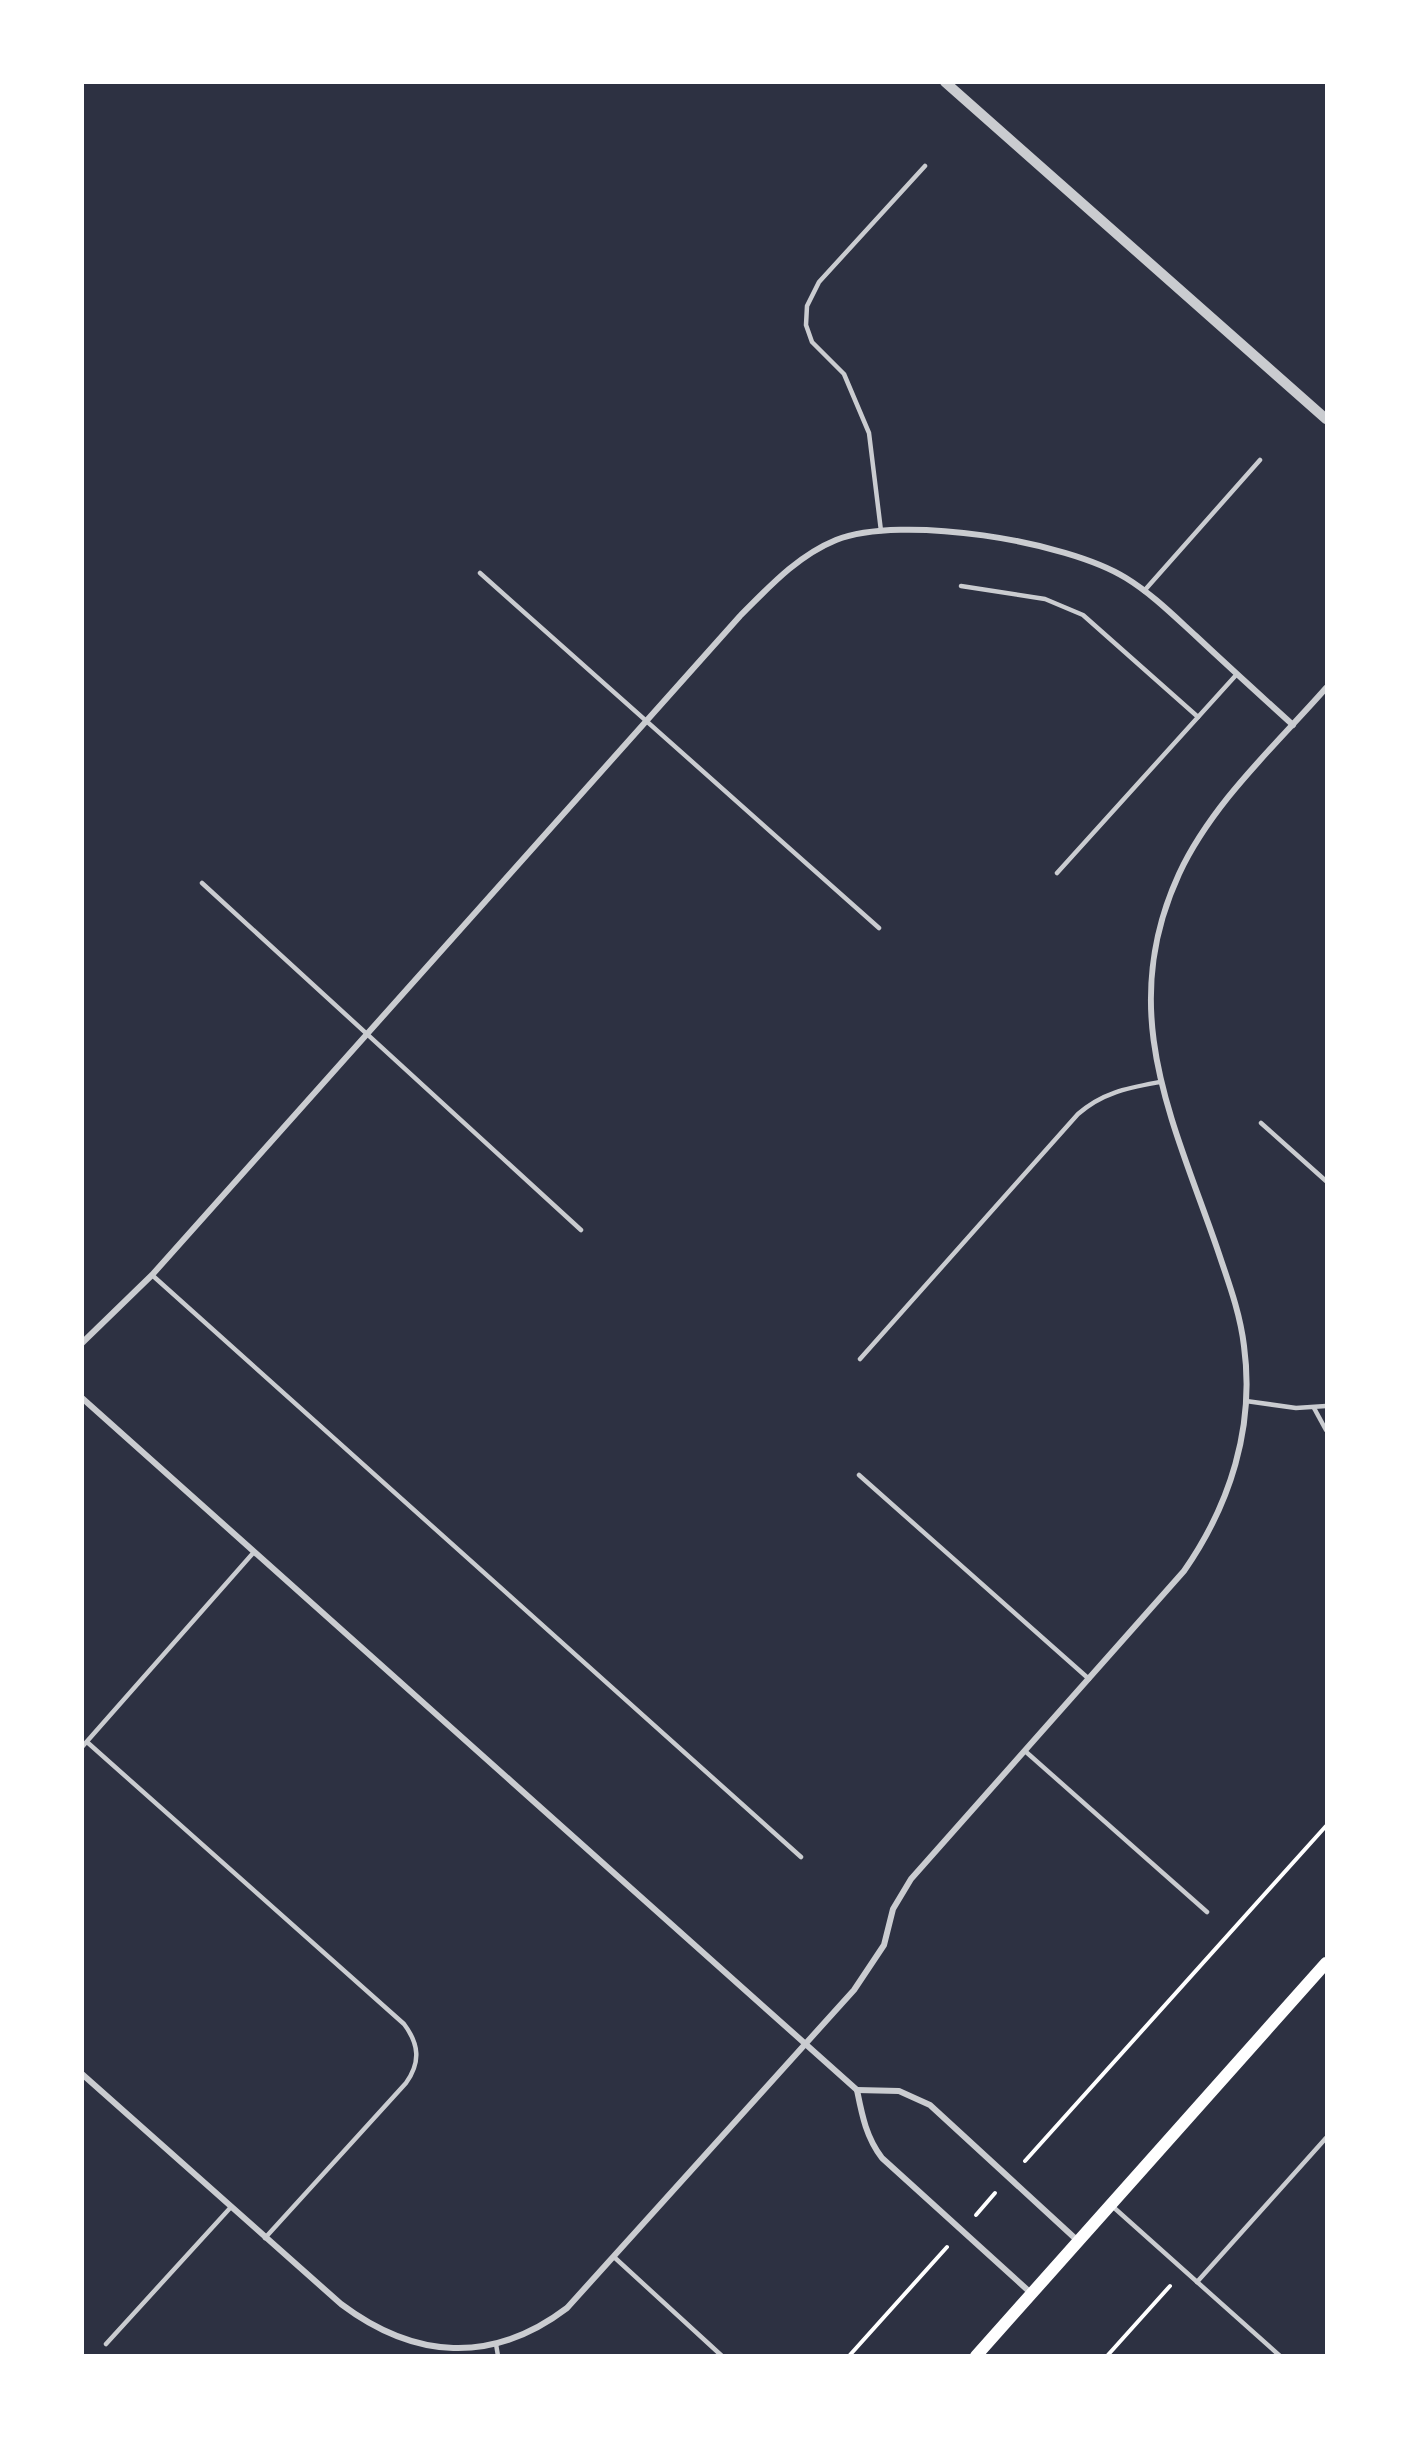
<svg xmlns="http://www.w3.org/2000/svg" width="1409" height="2438" viewBox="0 0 1409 2438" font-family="'Golos Text',sans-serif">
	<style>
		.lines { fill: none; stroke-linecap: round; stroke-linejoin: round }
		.path { stroke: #fff; stroke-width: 4 }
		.service { stroke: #caccd0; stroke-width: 4.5 }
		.minor { stroke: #caccd0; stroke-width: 6 }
		.tertiary { stroke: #caccd0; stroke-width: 10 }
		.secondary { stroke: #fff; stroke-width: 12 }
	</style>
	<rect width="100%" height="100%" fill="#2d3142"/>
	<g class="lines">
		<g class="path">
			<polyline points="1025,2161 1326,1826"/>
			<polyline points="976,2215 995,2193"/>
			<polyline points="849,2356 947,2247"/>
			<polyline points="1107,2356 1170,2286"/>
		</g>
		<g class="service">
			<polyline points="881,531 869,433 844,374 812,342 806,325 807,306 819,282 925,166"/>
			<polyline points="480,573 879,928"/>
			<polyline points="961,586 1045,599 1083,615 1198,717"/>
			<polyline points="1144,591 1260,460"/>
			<polyline points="1057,873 1237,674"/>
			<polyline points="202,883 581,1230"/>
			<polyline points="1261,1123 1326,1181"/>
			<polyline points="152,1275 801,1857"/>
			<path d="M 860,1359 L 1078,1114 C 1103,1092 1128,1088 1160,1082"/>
			<polyline points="1246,1401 1296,1408 1326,1406"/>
			<polyline points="1314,1408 1326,1430"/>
			<polyline points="859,1475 1089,1679"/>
			<path d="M 87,1742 L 404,2024 C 419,2044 421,2062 406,2083 L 265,2238"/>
			<polyline points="82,1747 254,1552"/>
			<polyline points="1025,1751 1207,1912"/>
			<polyline points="1111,2205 1280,2356"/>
			<polyline points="614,2257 722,2356"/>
			<polyline points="1197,2282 1326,2138"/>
			<polyline points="106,2344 231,2207"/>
			<polyline points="496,2344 498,2356"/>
		</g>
		<g class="minor">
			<path d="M 82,1343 L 152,1275 L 740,616 C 769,587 797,556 836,540 C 901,514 1067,541 1126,578 C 1152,594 1174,616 1196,636 C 1228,666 1261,696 1293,725"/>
			<path d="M 82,1398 L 857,2090 C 862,2115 866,2137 882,2158 L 1032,2294"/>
			<path d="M 82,2074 L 341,2304 C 414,2359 492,2365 567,2308 L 854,1990 L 884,1945 L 893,1909 L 911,1879 L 1184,1571 C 1230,1505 1255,1427 1244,1346 C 1240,1312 1228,1281 1217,1248 C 1172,1118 1116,1011 1179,874 C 1212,803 1275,746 1326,688"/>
			<polyline points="857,2090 899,2091 930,2105 1078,2241"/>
		</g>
		<polyline class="tertiary" points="945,82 1326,419"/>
		<polyline class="secondary" points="976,2356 1326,1963"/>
	</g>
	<rect width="1409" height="2438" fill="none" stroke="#ffffff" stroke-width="168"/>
</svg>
